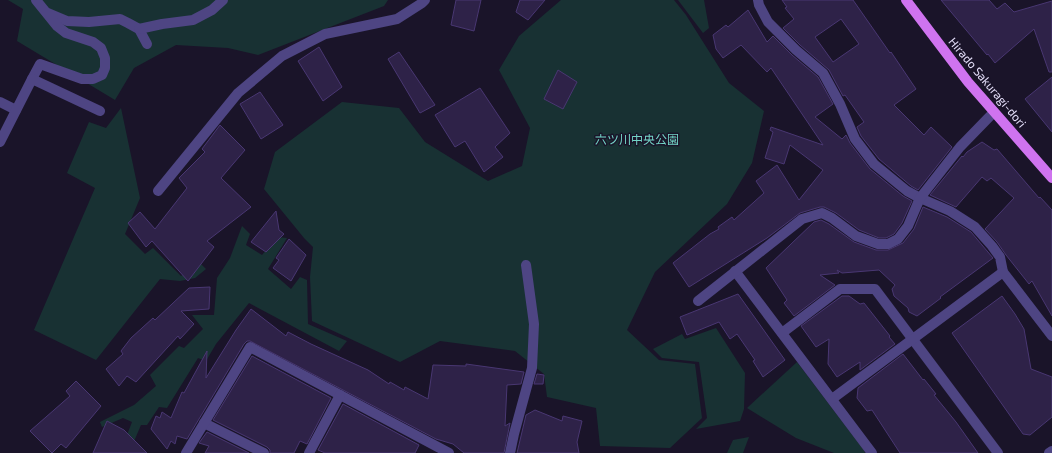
<svg xmlns="http://www.w3.org/2000/svg" width="1052" height="453" viewBox="0 0 1052 453" font-family="'Exo 2','Noto Sans JP',sans-serif">
	<style>
		.green { fill: #183133 }
		.building { fill: #2e2248; stroke: #493772; fill-rule: evenodd }
		.lines { fill: none; stroke-linecap: round; stroke-linejoin: round }
		.minor { stroke: #4e4583; stroke-width: 10 }
		.major { stroke: #cf73ef; stroke-width: 10 }
		.labels { text-anchor: middle; dominant-baseline: central; stroke-width: 3; stroke-linejoin: round; paint-order: stroke }
		.street-label { font-size: 12px; fill: #e6e0fb; stroke: #1a1429 }
		.park-label { font-size: 12px; fill: #73d5c7; stroke: #1a1429 }
	</style>
	<rect width="100%" height="100%" fill="#1a1429"/>
	<g class="green">
		<polygon points="8,0 388,0 384,6 258,55 228,48 176,45 134,68 115,100 17,41 23,9"/>
		<polygon points="561,0 674,0 686,15 729,83 764,111 752,163 727,204 655,272 627,330 659,360 695,364 702,418 670,448 600,446 596,408 547,397 544,374 515,351 440,341 400,362 312,321 310,277 313,247 304,238 264,189 275,152 342,102 399,108 425,142 488,181 522,166 530,128 499,70 519,36"/>
		<polygon points="678,0 704,0 709,28 703,33"/>
		<polygon points="121,108 140,198 125,234 145,254 153,248 181,276 200,263 206,269 195,278 180,281 160,279 96,360 34,330 95,188 67,173 89,122 106,128"/>
		<polygon points="242,226 250,234 246,245 262,255 277,237 287,238 268,269 291,289 300,277 307,280 308,324 347,341 339,351 249,303 216,344 206,361 198,358 167,408 159,407 147,425 141,425 129,453 120,453 132,422 123,418 102,427 100,422 134,405 156,386 150,375 179,346 184,348 203,329 192,315 214,315 217,278 230,258"/>
		<polygon points="716,328 745,373 744,409 740,421 696,429 707,418 699,362 662,358 653,349 682,334 685,339"/>
		<polygon points="797,362 863,449 865,453 834,453 796,438 747,408"/>
		<polygon points="749,437 743,453 727,453 733,440"/>
	</g>
	<g class="building">
		<polygon points="456,0 481,0 474,31 451,25"/>
		<polygon points="520,0 545,0 528,20 516,12"/>
		<path d="M 782,0 L 853,0 L 890,53 L 891,52 L 916,89 L 894,105 L 924,135 L 931,127 L 952,147 L 918,190 L 911,186 L 879,159 L 861,136 L 857,127 L 864,122 L 845,95 L 843,96 L 829,70 L 800,45 L 783,28 L 794,19 L 785,8 L 787,7 ZM 841,19 L 859,44 L 833,62 L 815,37 Z"/>
		<polygon points="941,0 989,0 997,9 1005,3 1014,12 1052,1 1052,72 1049,72 1034,29 995,63 988,54 987,55"/>
		<polygon points="748,10 767,42 773,36 792,55 818,77 833,104 815,117 842,139 846,135 850,143 870,169 903,196 912,201 902,223 894,234 886,238 879,238 859,230 836,213 824,207 820,207 800,213 767,238 689,287 673,263 710,234 719,229 718,227 732,217 734,220 764,193 756,181 777,165 799,200 823,170 790,145 784,164 765,158 773,132 770,130 771,127 823,145 771,68 767,72 741,45 723,58 716,49 713,35 726,25 728,27"/>
		<polygon points="319,47 342,87 323,101 298,61"/>
		<polygon points="399,52 435,105 420,113 388,59"/>
		<polygon points="558,70 577,82 563,109 544,99"/>
		<polygon points="1052,77 1052,132 1025,99"/>
		<polygon points="480,88 510,133 495,147 503,157 484,172 465,141 455,147 435,115"/>
		<polygon points="260,92 283,125 261,139 240,104"/>
		<polygon points="220,125 245,150 221,178 251,207 207,241 214,247 188,281 152,241 146,247 128,223 140,212 155,229 187,188 179,178 205,152 202,149"/>
		<polygon points="982,142 994,150 997,149 1039,198 1040,197 1052,210 1052,316 1032,281 1029,284 1006,255 997,242 985,229 1014,198 991,178 987,181 982,177 956,207 930,195 962,156 963,157 967,152"/>
		<polygon points="923,207 947,217 971,232 993,258 940,297 941,298 917,316 909,312 908,308 894,296 892,289 895,285 879,270 842,273 837,270 839,273 820,275 835,285 794,316 784,303 787,300 766,268 814,222 821,220 829,224 854,242 876,250 888,250 903,243 914,229"/>
		<polygon points="276,211 279,230 284,234 266,252 251,242"/>
		<polygon points="289,239 306,255 291,281 273,268 279,260 276,258"/>
		<polygon points="210,287 209,309 181,311 194,324 180,339 178,336 136,382 127,376 119,386 106,369 123,354 121,351 131,338 153,318 155,320 189,288"/>
		<polygon points="738,294 785,360 763,377 753,361 755,360 737,334 730,339 719,322 687,335 680,317"/>
		<polygon points="842,296 849,296 860,304 864,303 890,336 889,337 895,344 860,370 860,362 837,377 828,364 829,339 816,347 801,326"/>
		<polygon points="1002,296 1015,314 1024,329 1031,369 1052,377 1052,417 1030,435 1023,434 952,333"/>
		<polygon points="251,309 286,336 288,332 311,344 368,370 389,384 390,382 404,390 405,387 428,399 433,365 466,366 466,364 524,372 521,384 507,385 505,426 510,423 504,453 464,453 453,444 436,439 250,341 247,341 244,344 187,439 177,436 175,444 171,441 167,449 151,429 156,416 160,418 162,412 171,418 182,392 184,393 207,351 206,378 236,330"/>
		<polygon points="903,354 923,380 924,379 936,394 934,395 956,422 978,453 900,453 872,410 867,411 857,398 858,388"/>
		<polygon points="252,356 331,398 307,444 300,441 294,453 270,453 270,450 267,447 213,420"/>
		<polygon points="537,374 544,375 543,384 534,384"/>
		<polygon points="76,381 101,406 66,448 61,444 52,453 30,431 70,396 66,391"/>
		<polygon points="343,404 419,445 415,453 325,453 318,450"/>
		<polygon points="535,410 562,421 563,416 582,421 577,442 579,453 517,453 526,415"/>
		<polygon points="107,421 124,430 147,453 93,453"/>
		<polygon points="207,432 249,453 205,453 209,446 199,443"/>
	</g>
	<g class="lines">
		<g class="minor">
			<polyline points="758,0 759,5 768,22 796,50 823,73 840,104 855,139 874,164 907,191 920,198 950,211 975,227 992,246 1000,257 1003,272"/>
			<polyline points="48,13 67,21 89,22 120,19 128,23 139,29 147,44"/>
			<polyline points="139,29 162,24 193,20 212,10 223,0"/>
			<polyline points="32,79 40,64 82,79 93,79 102,75 105,68 105,58 101,48 93,42 66,33 57,26 36,0"/>
			<polyline points="0,102 16,110"/>
			<polyline points="0,142 32,79 100,111"/>
			<polyline points="158,191 238,93 282,56 325,34 397,19 422,3 425,0"/>
			<polyline points="735,271 872,453"/>
			<polyline points="698,301 802,219 822,213 832,218 856,236 878,244 888,244 898,239 908,226 920,198 960,147 994,112"/>
			<polyline points="782,333 840,289 875,289 998,453"/>
			<polyline points="832,399 1003,272 1052,336"/>
			<polyline points="204,423 264,453"/>
			<polyline points="186,453 250,347 449,453"/>
			<polyline points="309,453 340,395"/>
			<polyline points="510,453 514,434 532,368 534,324 526,265"/>
			<polyline points="1049,453 1052,451"/>
		</g>
		<polyline class="major" points="906,0 968,82 1052,178"/>
	</g>
	<g class="labels">
		<g class="street-label">
			<text transform="translate(988 82) rotate(50)">Hirado Sakuragi-dori</text>
		</g>
		<g class="park-label">
			<text x="637" y="139">六ツ川中央公園</text>
		</g>
	</g>
</svg>
